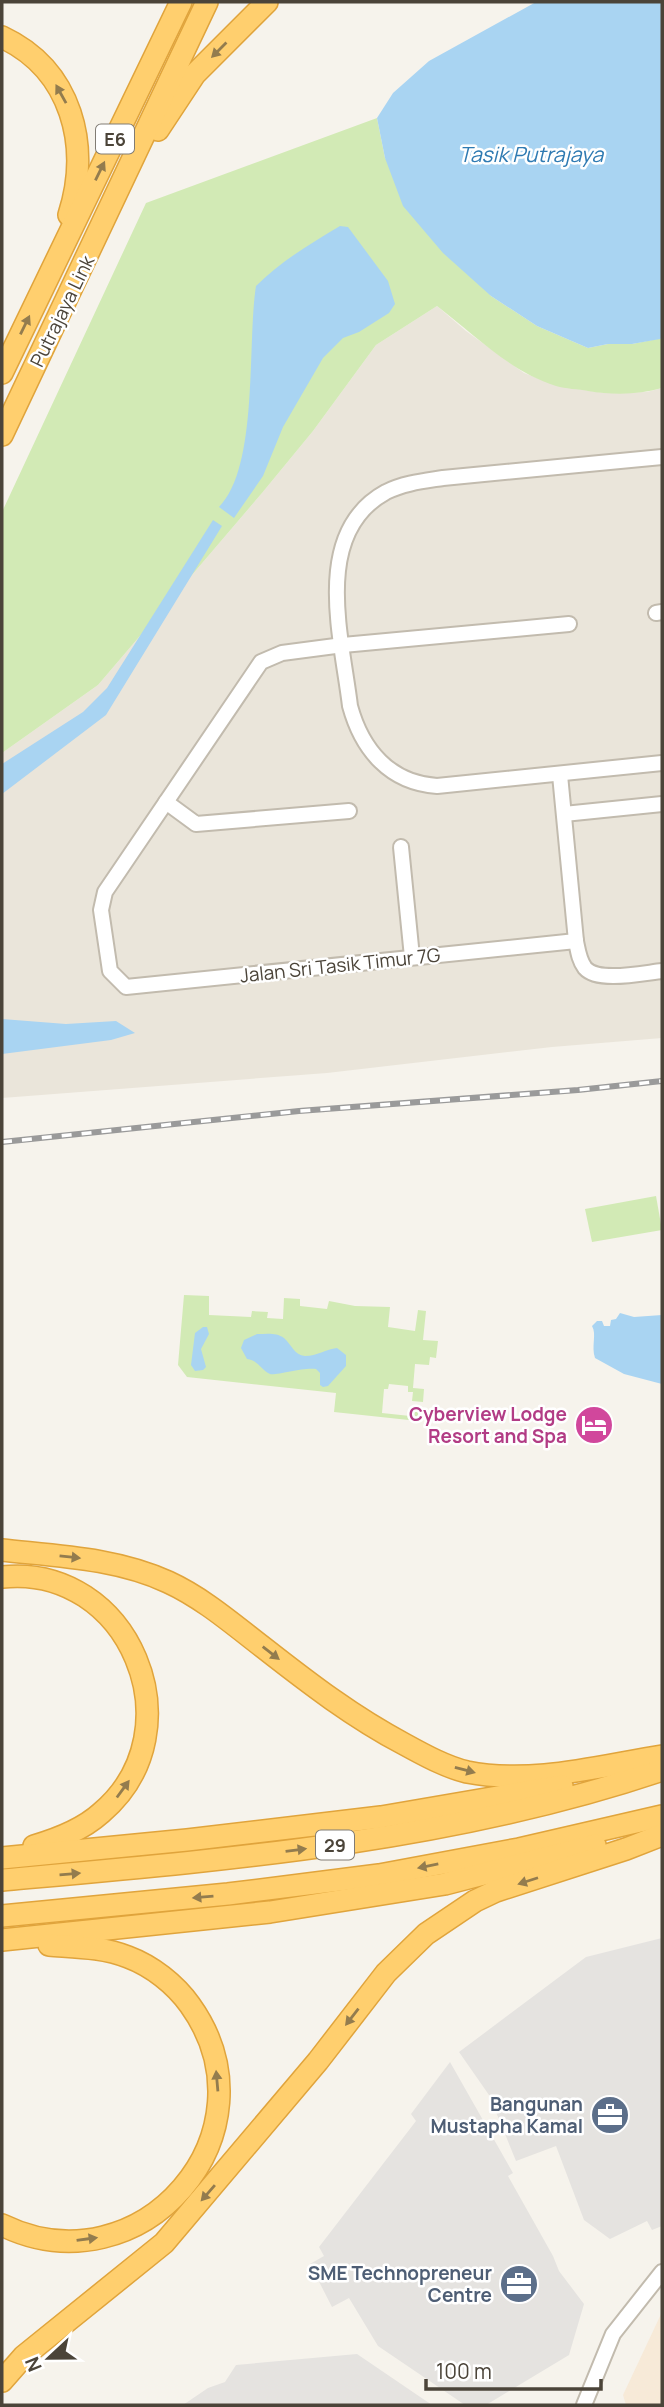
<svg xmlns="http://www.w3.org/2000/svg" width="664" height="2407" viewBox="0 0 664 2407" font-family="Manrope,sans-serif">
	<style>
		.residential { fill: #eae5da }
		.commercial { fill: #f7ead8 }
		.green { fill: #d2eab5 }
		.parking { fill: #e5e3e0 }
		.water { fill: #a9d4f2 }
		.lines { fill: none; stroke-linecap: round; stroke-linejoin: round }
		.minor-casing { stroke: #c2bbae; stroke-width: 18 }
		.highway-casing { stroke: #e0a43c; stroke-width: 24 }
		.minor { stroke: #fff; stroke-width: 14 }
		.highway { stroke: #ffcf6e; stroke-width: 21 }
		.rail-casing { stroke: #9a9a9a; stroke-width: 6 }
		.rail { stroke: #fff; stroke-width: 3.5; stroke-dasharray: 10; stroke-linecap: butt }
		.oneway { fill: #937c4e }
		.labels { text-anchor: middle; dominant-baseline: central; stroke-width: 5; stroke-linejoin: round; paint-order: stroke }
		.shield { fill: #fff; stroke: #817c74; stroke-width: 2 }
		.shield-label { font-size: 18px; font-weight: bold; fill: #4b4439 }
		.street-label { font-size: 19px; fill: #4b4439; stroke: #fff }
		.hotel-label { font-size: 19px; font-weight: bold; fill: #b23c85; stroke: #fff; text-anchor: end }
		.service-label { font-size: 19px; font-weight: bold; fill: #4e5e75; stroke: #fff; text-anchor: end }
		.water-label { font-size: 21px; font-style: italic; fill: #2e7ab2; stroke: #fff }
	</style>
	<rect width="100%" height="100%" fill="#f6f3ec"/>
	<polygon class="residential" points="437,306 466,331 524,373 558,386 604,393 647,392 662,388 662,1038 552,1047 327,1073 2,1098 2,753 98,685 262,493 313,431 376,345"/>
	<polygon class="commercial" points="662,2312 662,2405 626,2405 623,2395"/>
	<g class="green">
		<path d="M 377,118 L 385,158 L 491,296 L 537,326 L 588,348 L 608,344 L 632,344 L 662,338 L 662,388 C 639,395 612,395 588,391 C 578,389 566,389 556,386 C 509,371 475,335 437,306 L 376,345 L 313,431 L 262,493 L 98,685 L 2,753 L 2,512 L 146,203 Z"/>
		<polygon points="656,1196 662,1230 592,1242 585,1209"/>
		<polygon points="184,1295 209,1296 209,1315 251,1317 252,1311 268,1312 267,1318 283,1319 284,1298 300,1299 300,1306 327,1309 329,1301 355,1306 390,1307 388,1327 415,1331 418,1310 426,1311 423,1340 438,1341 436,1358 430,1357 429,1365 415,1364 413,1388 424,1389 423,1402 412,1401 413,1392 408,1392 408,1386 389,1384 388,1389 384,1389 382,1413 410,1416 411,1411 419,1412 418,1421 334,1412 336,1393 187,1377 178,1365"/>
	</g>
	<g class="parking">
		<polygon points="662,1938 662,2226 652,2230 647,2221 610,2239 584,2220 556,2146 516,2161 489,2095 459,2052 586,1957"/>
		<polygon points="450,2062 513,2173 508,2176 553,2256 559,2271 584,2304 569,2355 486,2405 465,2405 378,2346 349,2298 332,2307 310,2264 324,2256 319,2247 416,2121 411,2114"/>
		<polygon points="357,2354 432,2405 183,2405 208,2388 225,2382 236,2365"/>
	</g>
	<g class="water">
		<polygon points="536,2 662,2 662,338 660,339 632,344 608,344 588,348 537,326 491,296 443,253 403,206 385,158 377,118 393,93 429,61"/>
		<path d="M 340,226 L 348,227 L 388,281 L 395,304 L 389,313 L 359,332 L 343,338 L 323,358 L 283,427 L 263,476 L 234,518 L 219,507 C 259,467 247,343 256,286 C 281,261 310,244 340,226 Z"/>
		<polygon points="213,520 222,526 106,715 2,794 2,764 83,712 107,688"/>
		<polygon points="2,1019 66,1024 116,1021 135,1033 111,1040 2,1054"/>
		<path d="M 620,1313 L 634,1317 L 662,1315 L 662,1384 L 624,1374 L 595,1358 C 591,1346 597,1334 592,1326 L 597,1321 L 602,1321 L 604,1326 L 610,1326 L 611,1320 L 616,1319 Z"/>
		<polygon points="203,1327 207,1327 209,1334 201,1349 206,1367 203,1370 195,1371 191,1365 195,1333"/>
		<path d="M 257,1334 C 266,1334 276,1332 284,1338 C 292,1345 294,1355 305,1356 C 317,1356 326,1349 337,1348 L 346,1355 L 346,1366 L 328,1386 L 323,1387 L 320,1385 L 320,1373 L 316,1369 C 303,1367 275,1376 270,1374 C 261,1370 258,1360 247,1359 L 241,1348 L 244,1340 Z"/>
	</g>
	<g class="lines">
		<defs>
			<g id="minor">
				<path d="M 662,457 L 443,478 C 424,481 404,483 386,492 C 311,533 342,638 350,706 C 362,750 390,783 437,786 L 662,763"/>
				<polyline points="656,613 662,612"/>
				<polyline points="569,624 343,645 282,653 261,662 105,892 101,910 110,971 126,987 576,941"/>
				<path d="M 560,775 L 576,941 C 578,951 579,960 585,968 C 598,983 643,973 662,971"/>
				<polyline points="166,802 196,824 349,811"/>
				<polyline points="564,814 662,804"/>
				<polyline points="401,847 412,957"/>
				<polyline points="584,2405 613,2334 662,2272"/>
			</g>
			<g id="highway">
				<path d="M 2,37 C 72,70 91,146 69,215"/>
				<polyline points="158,130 195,74 267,2"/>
				<polyline points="2,373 181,2"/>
				<polyline points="2,435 207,2"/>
				<path d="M 2,1550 C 57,1556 116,1558 168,1582 C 203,1598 234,1625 264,1648 C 310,1684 353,1717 404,1744 C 424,1755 446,1767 467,1772 C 532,1785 599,1766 662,1756"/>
				<path d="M 2,1577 C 129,1563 199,1730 101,1813 C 82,1830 58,1839 34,1846"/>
				<polyline points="2,1858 187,1840 381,1817 562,1786"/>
				<path d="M 2,1880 C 224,1860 449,1842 662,1770"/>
				<polyline points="2,1916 228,1894 379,1875 519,1849 662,1816"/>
				<polyline points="2,1940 270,1912 445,1884 595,1845"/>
				<path d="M 2,2225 C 141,2293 281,2132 190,2005 C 175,1984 152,1966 128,1957 C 103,1947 75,1947 49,1945"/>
				<polyline points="2,2381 24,2356 164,2243 318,2061 386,1973 426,1934 475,1901 496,1891 626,1849 662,1835"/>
			</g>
		</defs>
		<use href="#minor" class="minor-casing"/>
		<use href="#highway" class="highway-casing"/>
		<use href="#minor" class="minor"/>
		<use href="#highway" class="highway"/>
		<defs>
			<polyline id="rail" points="2,1142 299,1111 578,1090 662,1081"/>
		</defs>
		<use href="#rail" class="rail-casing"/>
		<use href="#rail" class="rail"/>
	</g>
	<defs><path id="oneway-solid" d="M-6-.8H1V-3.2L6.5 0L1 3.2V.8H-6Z" transform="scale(1.75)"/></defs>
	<g class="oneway">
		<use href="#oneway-solid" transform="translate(219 50) rotate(135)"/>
		<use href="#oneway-solid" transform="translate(61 94) rotate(-119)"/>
		<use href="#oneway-solid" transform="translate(100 171) rotate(-64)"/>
		<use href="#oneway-solid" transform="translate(25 325) rotate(-64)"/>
		<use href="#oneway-solid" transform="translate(70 1557) rotate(6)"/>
		<use href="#oneway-solid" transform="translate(271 1653) rotate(38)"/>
		<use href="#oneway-solid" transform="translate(465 1770) rotate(15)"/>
		<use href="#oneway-solid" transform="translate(123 1789) rotate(-54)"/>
		<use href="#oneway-solid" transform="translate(296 1850) rotate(-7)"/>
		<use href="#oneway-solid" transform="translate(428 1866) rotate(169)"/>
		<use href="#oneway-solid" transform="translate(70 1874) rotate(-5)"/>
		<use href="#oneway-solid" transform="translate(528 1881) rotate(162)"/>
		<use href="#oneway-solid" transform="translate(203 1897) rotate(175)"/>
		<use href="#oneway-solid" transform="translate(352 2017) rotate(128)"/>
		<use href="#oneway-solid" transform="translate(217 2081) rotate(-95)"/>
		<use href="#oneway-solid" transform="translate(208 2193) rotate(131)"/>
		<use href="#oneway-solid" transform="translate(87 2239) rotate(-8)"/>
	</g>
	<defs>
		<symbol id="hotel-disc" viewBox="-11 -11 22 22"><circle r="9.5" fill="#d1479c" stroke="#fff"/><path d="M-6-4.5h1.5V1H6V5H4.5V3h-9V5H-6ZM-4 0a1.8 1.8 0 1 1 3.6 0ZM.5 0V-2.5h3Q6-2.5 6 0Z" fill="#fff"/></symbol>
		<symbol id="office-disc" viewBox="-11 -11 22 22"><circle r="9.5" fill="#5c6f8a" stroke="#fff"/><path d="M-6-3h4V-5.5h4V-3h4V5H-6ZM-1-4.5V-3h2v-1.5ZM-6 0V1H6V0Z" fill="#fff"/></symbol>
	</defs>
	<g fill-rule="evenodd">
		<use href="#hotel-disc" x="572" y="1403" width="44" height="44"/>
		<use href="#office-disc" x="588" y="2093" width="44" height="44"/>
		<use href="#office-disc" x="497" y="2262" width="44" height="44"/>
	</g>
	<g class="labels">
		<g class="shield">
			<rect x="96" y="124.5" width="38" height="29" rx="5"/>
			<rect x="316" y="1830.5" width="38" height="29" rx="5"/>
		</g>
		<g class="shield-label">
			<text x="115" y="139">E6</text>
			<text x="335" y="1845">29</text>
		</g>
		<g class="street-label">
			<text transform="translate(62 311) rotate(-64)">Putrajaya Link</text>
			<text transform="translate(340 965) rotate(-6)">Jalan Sri Tasik Timur 7G</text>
		</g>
		<g class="hotel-label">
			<text x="567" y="1414">Cyberview Lodge<tspan x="567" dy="22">Resort and Spa</tspan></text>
		</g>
		<g class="service-label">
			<text x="583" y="2104">Bangunan<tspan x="583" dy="22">Mustapha Kamal</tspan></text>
			<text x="492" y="2273">SME Technopreneur<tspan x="492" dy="22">Centre</tspan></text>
		</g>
		<g class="water-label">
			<text x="531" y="154">Tasik Putrajaya</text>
		</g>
	</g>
	<rect width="664" height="2407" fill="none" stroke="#4b4439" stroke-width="7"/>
	<g transform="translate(49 2358) rotate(248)" stroke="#ffffff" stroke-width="5" paint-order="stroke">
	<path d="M0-5L12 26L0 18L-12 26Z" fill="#4b4439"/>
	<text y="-10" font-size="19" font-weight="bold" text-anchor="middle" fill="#4b4439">N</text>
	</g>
	<path d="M426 2379v10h175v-10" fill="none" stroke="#4b4439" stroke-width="3.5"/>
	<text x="436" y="2379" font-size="21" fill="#4b4439" stroke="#ffffff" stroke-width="5" paint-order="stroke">100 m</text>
</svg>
